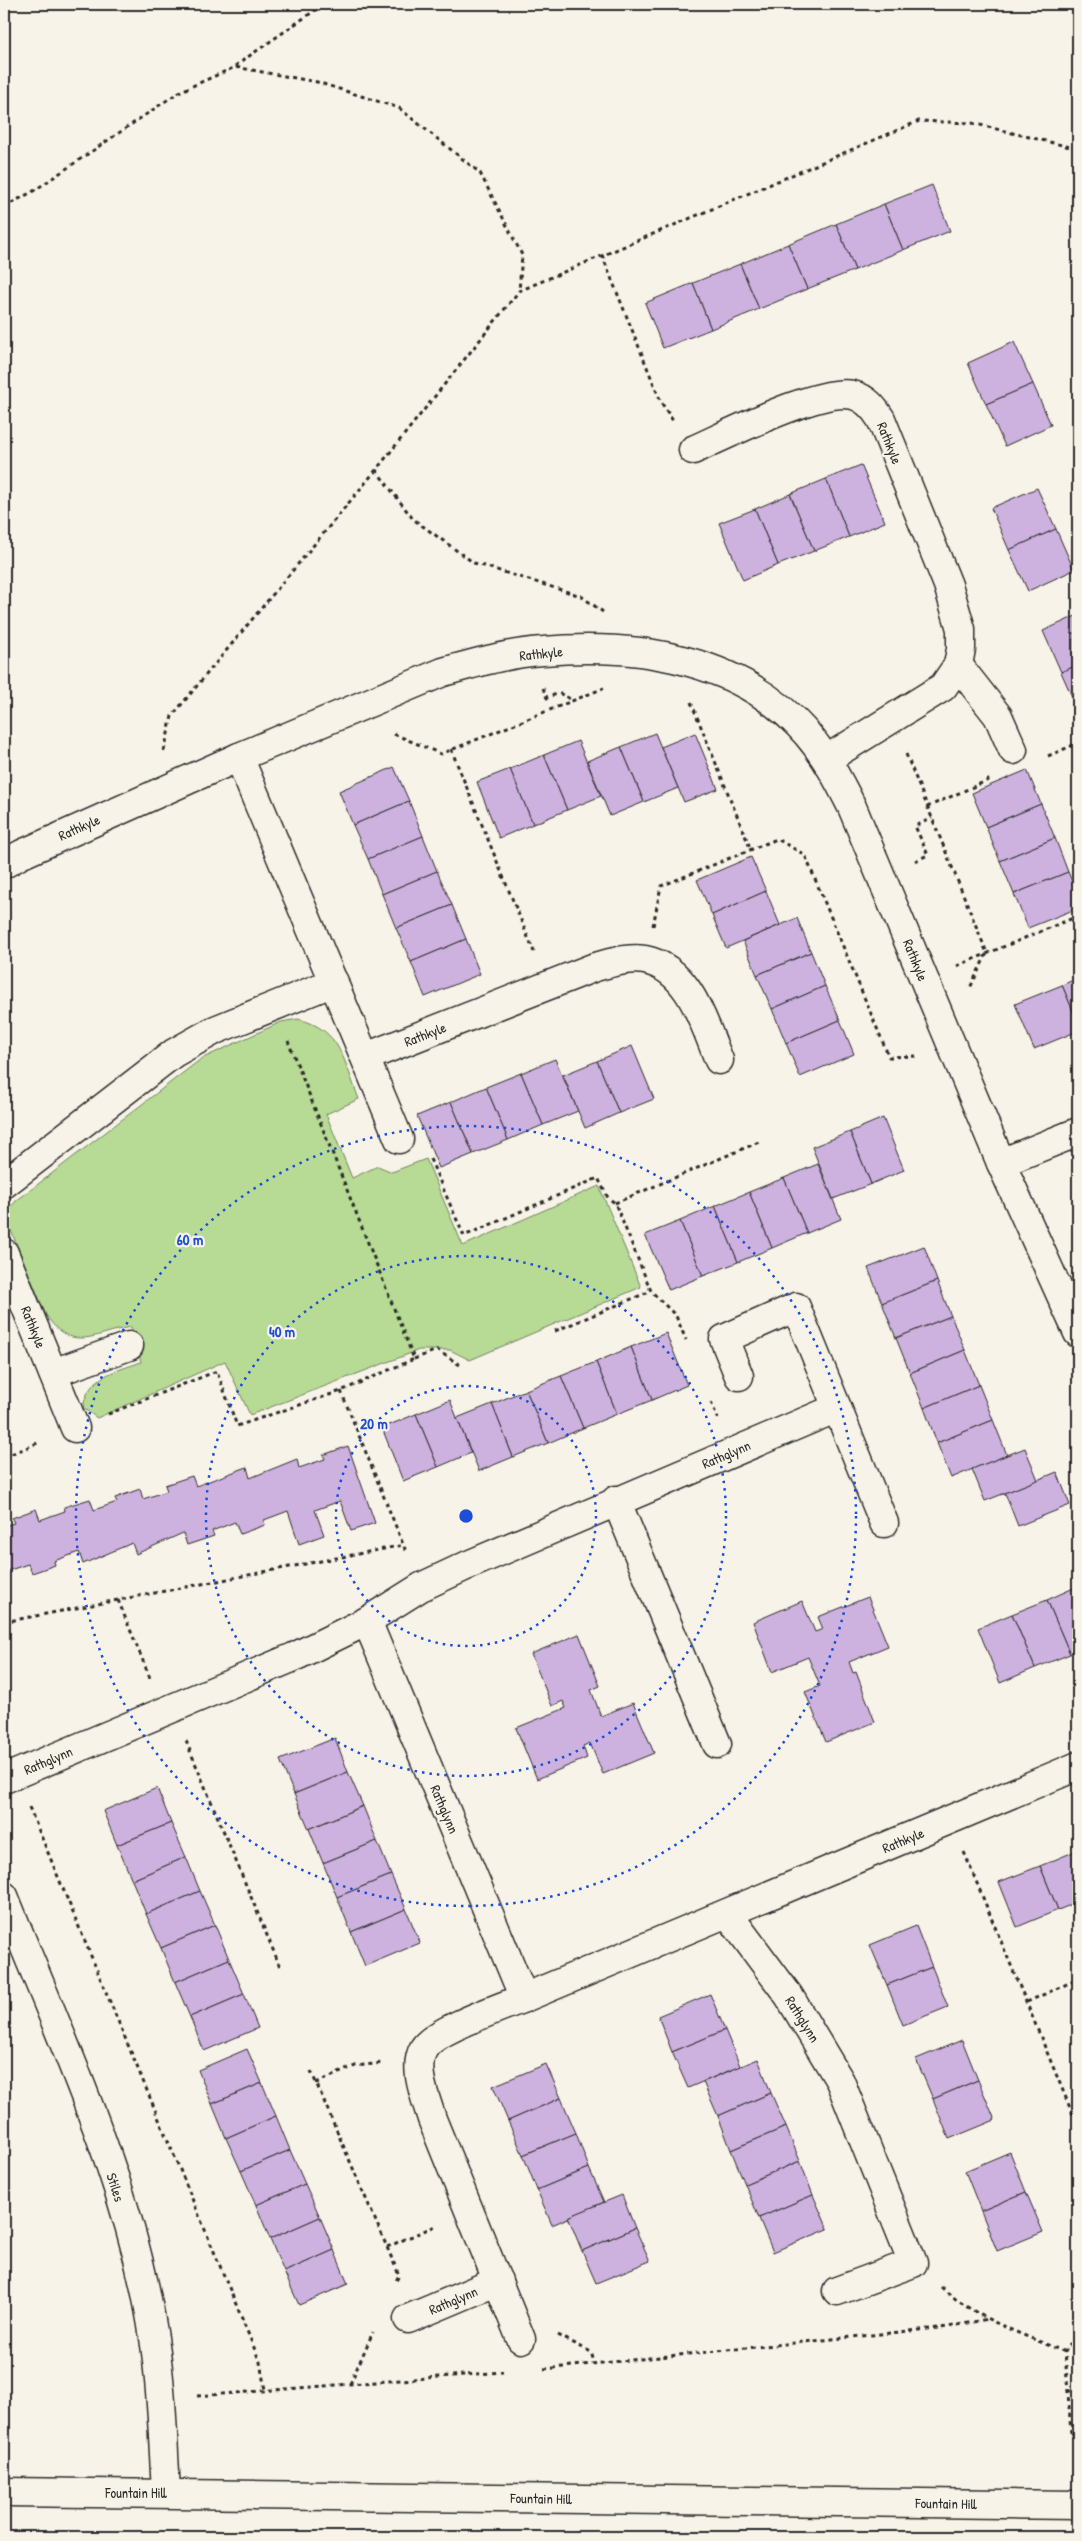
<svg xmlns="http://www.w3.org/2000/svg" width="1082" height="2541" viewBox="0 0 1082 2541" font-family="'Patrick Hand',sans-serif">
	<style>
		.green { fill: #b7da94; stroke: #718260 }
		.building { fill: #cdb1df; stroke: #2b2b2b }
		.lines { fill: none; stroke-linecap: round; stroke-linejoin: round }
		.street-casing { stroke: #2b2b2b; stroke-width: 31 }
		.secondary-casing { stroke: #2b2b2b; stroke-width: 31 }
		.path { stroke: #2b2b2b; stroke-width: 3; stroke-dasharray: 4 4; stroke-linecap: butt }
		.street { stroke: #f7f3e8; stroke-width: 28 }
		.secondary { stroke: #f7f3e8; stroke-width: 28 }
		.ring { fill: none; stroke: #1d4ed8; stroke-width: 2.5; stroke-dasharray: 2.5 5 }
		.labels { text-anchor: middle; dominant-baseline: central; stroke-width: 4.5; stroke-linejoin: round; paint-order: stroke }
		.street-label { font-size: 14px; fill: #2b2b2b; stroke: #f7f3e8 }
		.centre { fill: #1d4ed8; stroke: #f7f3e8; stroke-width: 2.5 }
		.ring-label { font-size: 15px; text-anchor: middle; font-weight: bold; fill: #1d4ed8; stroke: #f7f3e8; stroke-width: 4.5; stroke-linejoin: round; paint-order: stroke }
	</style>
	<rect width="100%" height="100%" fill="#f7f3e8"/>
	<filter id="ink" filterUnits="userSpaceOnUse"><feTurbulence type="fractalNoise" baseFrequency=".02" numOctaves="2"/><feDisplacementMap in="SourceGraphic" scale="10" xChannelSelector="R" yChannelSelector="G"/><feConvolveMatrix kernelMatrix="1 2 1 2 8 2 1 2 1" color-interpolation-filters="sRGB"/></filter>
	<g filter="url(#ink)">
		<path class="green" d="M 298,1019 C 341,1029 344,1062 359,1099 L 326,1114 L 352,1178 L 378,1166 L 392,1172 L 426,1159 L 463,1246 L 599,1186 L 641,1287 L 470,1360 L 450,1350 L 419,1350 L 250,1415 L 225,1361 L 97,1418 L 83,1408 C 88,1375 115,1372 141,1362 L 131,1327 C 95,1333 71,1354 46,1315 L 7,1221 L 10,1208 L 16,1201 L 201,1059 L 281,1022 Z"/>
		<g class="building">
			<polygon points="932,185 950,231 903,250 884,204"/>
			<polygon points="884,204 903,250 855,270 836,224"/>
			<polygon points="836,224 855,270 807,289 788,244"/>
			<polygon points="788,244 807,289 759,309 740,264"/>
			<polygon points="740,264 759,309 711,329 693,283"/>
			<polygon points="693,283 711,329 663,348 645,303"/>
			<polygon points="1014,342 1033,384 986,404 968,363"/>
			<polygon points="1033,384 1051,425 1005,446 986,404"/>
			<polygon points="861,465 885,522 849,537 826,479"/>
			<polygon points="826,479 849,537 814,551 790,494"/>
			<polygon points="1037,488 1056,529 1009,550 991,508"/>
			<polygon points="790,494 814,551 778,565 755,509"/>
			<polygon points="755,509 778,565 743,580 719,523"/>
			<polygon points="1056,529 1074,570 1028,591 1009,550"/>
			<polygon points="1078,615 1078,665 1061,672 1043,631"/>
			<polygon points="1078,665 1078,710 1061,672"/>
			<polygon points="655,733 678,788 644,802 621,747"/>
			<polygon points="695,733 718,789 684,802 661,747"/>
			<polygon points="578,741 601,796 567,810 544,755"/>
			<polygon points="621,747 644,802 610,816 587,761"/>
			<polygon points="544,755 567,810 533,824 510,769"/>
			<polygon points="394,767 409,801 353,825 339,791"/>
			<polygon points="510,769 533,824 499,838 477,782"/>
			<polygon points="1027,770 1041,804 986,827 972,793"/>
			<polygon points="409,801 423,836 368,859 353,825"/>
			<polygon points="1041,804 1055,838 1000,861 986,827"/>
			<polygon points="423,836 437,871 382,894 368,859"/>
			<polygon points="1055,838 1068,872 1014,894 1000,861"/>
			<polygon points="751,857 766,891 712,915 697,880"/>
			<polygon points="437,871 452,905 396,928 382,894"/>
			<polygon points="1068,872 1078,895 1078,908 1028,928 1014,894"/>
			<polygon points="766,891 780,925 726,948 712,915"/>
			<polygon points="452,905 466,939 411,962 396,928"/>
			<polygon points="797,918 811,952 757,975 743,941"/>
			<polygon points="466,939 480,974 425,997 411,962"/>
			<polygon points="811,952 825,986 772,1009 757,975"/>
			<polygon points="1078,978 1078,1023 1062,985"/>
			<polygon points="1062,985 1078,1023 1078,1031 1034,1049 1015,1004"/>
			<polygon points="825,986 840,1020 786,1043 772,1009"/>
			<polygon points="840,1020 854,1054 800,1077 786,1043"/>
			<polygon points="632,1046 654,1099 619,1113 597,1061"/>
			<polygon points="555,1059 578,1111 543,1125 521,1073"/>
			<polygon points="597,1061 619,1113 585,1128 563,1075"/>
			<polygon points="521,1073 543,1125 508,1140 486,1087"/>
			<polygon points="486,1087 508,1140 473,1154 451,1102"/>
			<polygon points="451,1102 473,1154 439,1168 417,1116"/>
			<polygon points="883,1118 904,1170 871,1184 850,1132"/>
			<polygon points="850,1132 871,1184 833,1199 812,1147"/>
			<polygon points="818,1164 841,1219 807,1233 784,1178"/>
			<polygon points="784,1178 807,1233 772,1248 749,1192"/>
			<polygon points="749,1192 772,1248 738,1262 715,1206"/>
			<polygon points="715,1206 738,1262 703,1276 680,1221"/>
			<polygon points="680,1221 703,1276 669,1290 645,1235"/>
			<polygon points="924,1246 937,1281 882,1303 868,1268"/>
			<polygon points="937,1281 951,1316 896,1338 882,1303"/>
			<polygon points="951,1316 965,1350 910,1373 896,1338"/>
			<polygon points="666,1333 687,1385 652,1400 631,1347"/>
			<polygon points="631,1347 652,1400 617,1414 596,1362"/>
			<polygon points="965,1350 979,1385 924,1408 910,1373"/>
			<polygon points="596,1362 617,1414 583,1428 561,1376"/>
			<polygon points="561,1376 583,1428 548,1443 526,1390"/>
			<polygon points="979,1385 993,1420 937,1443 924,1408"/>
			<polygon points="526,1390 548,1443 513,1457 492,1404"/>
			<polygon points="450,1400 471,1453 438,1467 416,1414"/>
			<polygon points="492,1404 513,1457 479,1471 457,1418"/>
			<polygon points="416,1414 438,1467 403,1481 382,1428"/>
			<polygon points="993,1420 1007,1455 951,1478 937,1443"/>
			<polygon points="348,1446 375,1523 351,1531 340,1501 315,1510 324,1535 299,1544 288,1511 264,1520 265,1525 240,1534 235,1522 212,1531 214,1536 187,1545 183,1533 136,1554 132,1543 83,1564 79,1552 54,1561 55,1565 32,1573 28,1564 4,1572 4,1526 14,1523 12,1518 36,1509 40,1520 65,1511 64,1507 90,1499 94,1510 117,1502 115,1498 140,1489 143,1499 167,1491 165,1485 192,1476 196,1486 247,1467 250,1478 297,1459 299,1468 325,1459 323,1455"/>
			<polygon points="1025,1448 1038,1480 985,1501 972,1469"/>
			<polygon points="1057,1472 1070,1505 1018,1526 1005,1493"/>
			<polygon points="1078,1586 1078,1650 1070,1654 1047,1600"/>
			<polygon points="868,1597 888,1646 849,1662 853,1673 856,1672 875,1722 826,1742 805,1692 820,1686 808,1657 772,1672 753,1622 802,1601 815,1632 823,1629 818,1617"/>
			<polygon points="1047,1600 1070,1654 1035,1668 1012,1614"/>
			<polygon points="1012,1614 1035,1668 1000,1683 978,1628"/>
			<polygon points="579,1634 600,1686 591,1690 601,1716 633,1703 654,1753 603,1774 590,1743 583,1746 587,1758 537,1779 516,1728 566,1708 563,1701 552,1706 531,1654"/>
			<polygon points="335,1738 348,1772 294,1794 280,1760"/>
			<polygon points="348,1772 363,1806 309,1829 294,1794"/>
			<polygon points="157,1788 171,1823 117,1845 103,1811"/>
			<polygon points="363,1806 377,1841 323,1863 309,1829"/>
			<polygon points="171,1823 186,1857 132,1880 117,1845"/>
			<polygon points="377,1841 391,1875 337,1897 323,1863"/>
			<polygon points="1078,1850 1078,1902 1058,1910 1040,1866"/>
			<polygon points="186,1857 200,1891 146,1914 132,1880"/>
			<polygon points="1040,1866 1058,1910 1017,1927 999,1882"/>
			<polygon points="391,1875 406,1909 351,1932 337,1897"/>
			<polygon points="200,1891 215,1925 161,1948 146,1914"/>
			<polygon points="406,1909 420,1943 365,1966 351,1932"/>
			<polygon points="215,1925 229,1959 175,1982 161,1948"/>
			<polygon points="916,1926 932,1967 887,1985 870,1945"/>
			<polygon points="229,1959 244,1994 190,2017 175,1982"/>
			<polygon points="932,1967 948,2007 903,2025 887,1985"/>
			<polygon points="244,1994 258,2028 204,2051 190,2017"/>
			<polygon points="710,1994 725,2030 672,2052 658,2016"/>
			<polygon points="725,2030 740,2066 688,2088 672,2052"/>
			<polygon points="962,2040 978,2080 933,2099 916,2059"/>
			<polygon points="247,2049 262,2083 212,2104 198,2070"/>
			<polygon points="758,2059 771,2093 718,2116 703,2082"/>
			<polygon points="546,2064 561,2098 508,2121 493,2086"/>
			<polygon points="978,2080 995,2120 949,2139 933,2099"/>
			<polygon points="262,2083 276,2116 226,2138 212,2104"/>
			<polygon points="771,2093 786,2127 731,2150 718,2116"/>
			<polygon points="561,2098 576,2133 523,2155 508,2121"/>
			<polygon points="276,2116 290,2150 241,2171 226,2138"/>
			<polygon points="786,2127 800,2161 745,2184 731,2150"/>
			<polygon points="576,2133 589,2168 537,2190 523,2155"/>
			<polygon points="290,2150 305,2184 256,2205 241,2171"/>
			<polygon points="1010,2152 1026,2192 981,2211 965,2171"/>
			<polygon points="800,2161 813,2195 759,2218 745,2184"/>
			<polygon points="589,2168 604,2202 552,2225 537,2190"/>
			<polygon points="305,2184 320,2217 270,2239 256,2205"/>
			<polygon points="1026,2192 1043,2232 997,2251 981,2211"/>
			<polygon points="622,2195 635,2228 582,2251 568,2217"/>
			<polygon points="813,2195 828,2229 773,2252 759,2218"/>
			<polygon points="320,2217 334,2250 284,2272 270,2239"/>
			<polygon points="635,2228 650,2261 596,2283 582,2251"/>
			<polygon points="334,2250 348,2284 299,2305 284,2272"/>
		</g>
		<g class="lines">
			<defs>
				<g id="street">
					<path d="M 693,450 C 727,435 820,387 853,395 C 866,398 874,408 881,419 L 948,585 L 961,629 L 961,649 L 958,665 L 943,687 L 827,759"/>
					<polyline points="958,665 998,716 1013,750"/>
					<polyline points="239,757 399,1139"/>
					<path d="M 4,864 L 22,854 L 239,757 L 443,672 C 476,663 509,653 543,651 C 638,643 741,658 807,734 C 826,756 839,781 852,807 L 1001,1163 L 1078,1333"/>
					<path d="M 366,1057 L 595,967 C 611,963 628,957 645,960 C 690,969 704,1024 719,1060"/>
					<polyline points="1001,1163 1078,1132"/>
					<polyline points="4,1184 174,1053 215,1030 334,982"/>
					<polyline points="4,1253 75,1428"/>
					<polyline points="53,1373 129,1346"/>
					<polyline points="739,1376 724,1339 796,1307 884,1523"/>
					<polyline points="616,1500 717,1744"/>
					<polyline points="367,1621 421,1587 466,1566 837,1408"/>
					<polyline points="4,1779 294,1657 367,1621 524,1998 1078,1766"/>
					<path d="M 4,1896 C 61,2040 131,2184 154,2338 C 162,2389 163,2441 166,2492"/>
					<polyline points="728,1914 789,1996 840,2081 913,2263 837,2291"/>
					<polyline points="408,2319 498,2281"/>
					<path d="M 521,2339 L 432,2119 C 426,2099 412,2068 424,2048 C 435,2030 502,2007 524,1998"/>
				</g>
				<polyline id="secondary" points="4,2492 1078,2505"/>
			</defs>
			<use href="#street" class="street-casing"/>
			<use href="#secondary" class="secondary-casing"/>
			<g class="path">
				<polyline points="235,66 324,4"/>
				<polyline points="4,207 32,192 179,92 235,67 317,82 399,108 480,173 522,255 519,291"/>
				<polyline points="602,255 661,402 673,421"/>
				<polyline points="376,470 413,519 474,563 581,596 603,612"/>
				<polyline points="543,688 547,698 559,693 572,700"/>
				<polyline points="691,702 751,850"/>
				<polyline points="394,734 441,754 604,688"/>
				<polyline points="451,749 534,952"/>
				<polyline points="164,751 172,716 376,470 519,291 919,121 972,123 1078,149"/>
				<polyline points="906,754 987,953 969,990"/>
				<polyline points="1048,756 1076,744 1078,751"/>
				<polyline points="927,807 991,779"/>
				<polyline points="915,861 928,855 915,826 932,818"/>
				<polyline points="653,926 661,886 777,839 805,855 889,1057 917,1056"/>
				<polyline points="957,966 1078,916"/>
				<polyline points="430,1159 464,1236 598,1178 608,1198 615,1203 651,1291 676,1316 686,1340"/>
				<polyline points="615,1203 759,1142"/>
				<polyline points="555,1331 651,1291"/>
				<polyline points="414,1359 437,1350 463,1367"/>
				<polyline points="341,1391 407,1554"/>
				<polyline points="711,1402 718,1419"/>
				<polyline points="108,1414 217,1371 237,1426 341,1391 414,1359 288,1041"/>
				<polyline points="4,1457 40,1442"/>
				<polyline points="118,1600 150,1678"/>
				<polyline points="4,1622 404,1545"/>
				<polyline points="186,1741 281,1969"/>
				<polyline points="29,1807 260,2362 265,2390"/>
				<polyline points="964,1852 1078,2127"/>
				<polyline points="1027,2002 1078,1979"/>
				<polyline points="311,2071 399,2275 395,2283"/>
				<polyline points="316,2083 355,2066 383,2063"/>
				<polyline points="387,2247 435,2226"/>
				<path d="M 941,2287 C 976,2319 1022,2334 1065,2352"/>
				<polyline points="558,2335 591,2352 595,2365"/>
				<polyline points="544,2369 948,2327 988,2319"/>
				<polyline points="350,2384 373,2332"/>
				<polyline points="1067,2391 1078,2391"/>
				<polyline points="197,2396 503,2372"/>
				<polyline points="1071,2433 1065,2352 1078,2328"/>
			</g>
			<use href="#street" class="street"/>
			<use href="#secondary" class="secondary"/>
		</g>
	</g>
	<g class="ring">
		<circle cx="466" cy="1516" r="130"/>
		<circle cx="466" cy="1516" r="260"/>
		<circle cx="466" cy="1516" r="390"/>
	</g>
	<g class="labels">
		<g class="street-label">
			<text transform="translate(890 443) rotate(68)">Rathkyle</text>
			<text transform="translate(541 653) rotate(-6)">Rathkyle</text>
			<text transform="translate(79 827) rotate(-24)">Rathkyle</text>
			<text transform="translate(916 960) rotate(68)">Rathkyle</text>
			<text transform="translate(425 1034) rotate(-21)">Rathkyle</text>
			<text transform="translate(34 1327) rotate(68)">Rathkyle</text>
			<text transform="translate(726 1454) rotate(-23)">Rathglynn</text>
			<text transform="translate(48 1760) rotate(-23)">Rathglynn</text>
			<text transform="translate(445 1809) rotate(67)">Rathglynn</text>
			<text transform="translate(903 1840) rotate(-23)">Rathkyle</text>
			<text transform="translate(803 2019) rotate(58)">Rathglynn</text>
			<text transform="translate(116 2187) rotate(72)">Stiles</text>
			<text transform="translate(453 2300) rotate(-23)">Rathglynn</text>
			<text x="136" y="2492">Fountain Hill</text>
			<text transform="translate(541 2498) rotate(1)">Fountain Hill</text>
			<text transform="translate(946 2503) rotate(1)">Fountain Hill</text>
		</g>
	</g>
	<circle cx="466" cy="1516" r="8" class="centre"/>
	<g class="ring-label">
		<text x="190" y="1245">60 m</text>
		<text x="282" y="1337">40 m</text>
		<text x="374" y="1429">20 m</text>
	</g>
	<rect width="1082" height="2541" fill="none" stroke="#f7f3e8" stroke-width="20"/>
	<rect x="10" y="10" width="1062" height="2521" fill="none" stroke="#2b2b2b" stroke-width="2" filter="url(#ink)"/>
</svg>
